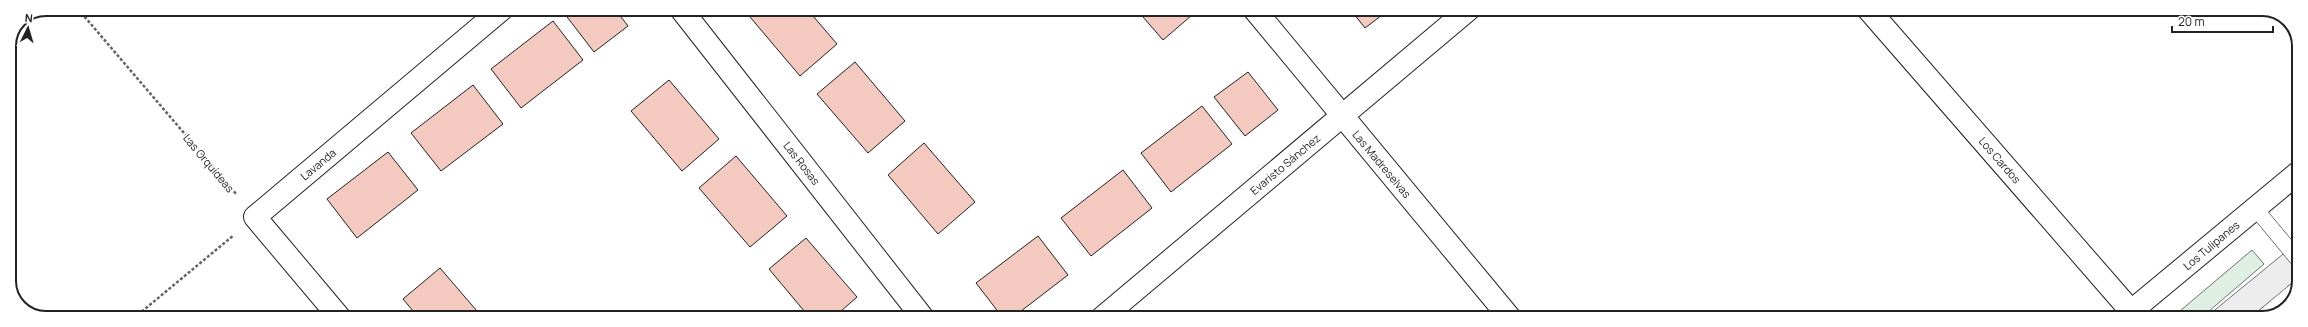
<svg xmlns="http://www.w3.org/2000/svg" width="2308" height="327" viewBox="0 0 2308 327" font-family="Manrope,sans-serif">
	<style>
		.green { fill: #e0efe3; stroke: #6f6f6f }
		.parking { fill: #ededed; stroke: #6f6f6f }
		.building { fill: #f3c9c0; stroke: #222 }
		.lines { fill: none; stroke-linecap: round; stroke-linejoin: round }
		.service-casing { stroke: #222; stroke-width: 16 }
		.minor-casing { stroke: #222; stroke-width: 24 }
		.path { stroke: #646464; stroke-width: 2.5; stroke-dasharray: 3 2; stroke-linecap: butt }
		.service { stroke: #fff; stroke-width: 15 }
		.minor { stroke: #fff; stroke-width: 22 }
		.labels { text-anchor: middle; dominant-baseline: central; stroke-width: 3; stroke-linejoin: round; paint-order: stroke }
		.street-label { font-size: 11px; fill: #222; stroke: #fff }
		.rim { fill: none; stroke: #222; stroke-width: 2 }
	</style>
	<rect width="100%" height="100%" fill="#fff"/>
	<polygon class="green" points="2252,250 2264,264 2201,318 2175,318 2174,316"/>
	<polygon class="parking" points="2299,241 2299,286 2287,309 2262,318 2205,318"/>
	<g class="building">
		<polygon points="570,9 615,9 628,26 594,52 564,13"/>
		<polygon points="759,9 807,9 837,44 800,76 750,17"/>
		<polygon points="1136,9 1199,9 1163,40"/>
		<polygon points="1350,9 1390,9 1365,28"/>
		<polygon points="553,21 583,60 521,108 491,69"/>
		<polygon points="855,62 905,121 868,153 817,94"/>
		<polygon points="1248,72 1278,110 1245,136 1214,97"/>
		<polygon points="669,80 719,139 682,171 631,111"/>
		<polygon points="473,85 503,124 441,171 411,133"/>
		<polygon points="1202,106 1232,144 1171,192 1141,153"/>
		<polygon points="924,143 975,202 938,234 888,175"/>
		<polygon points="388,152 418,190 357,238 327,199"/>
		<polygon points="736,156 787,216 750,247 699,188"/>
		<polygon points="1123,170 1152,208 1091,256 1061,218"/>
		<polygon points="1038,236 1068,275 1012,318 1003,318 976,283"/>
		<polygon points="806,238 857,297 833,318 810,318 769,269"/>
		<polygon points="440,268 483,318 419,318 403,299"/>
	</g>
	<g class="lines">
		<defs>
			<g id="service">
				<polyline points="2255,208 2299,261"/>
				<polyline points="2262,318 2298,288"/>
			</g>
			<g id="minor">
				<polyline points="681,9 923,318"/>
				<polyline points="1254,9 1510,318"/>
				<polyline points="1868,9 2131,311"/>
				<polyline points="340,318 255,217 502,9"/>
				<polyline points="1102,318 1469,9"/>
				<polyline points="2123,318 2299,172"/>
			</g>
		</defs>
		<use href="#service" class="service-casing"/>
		<use href="#minor" class="minor-casing"/>
		<g class="path">
			<polyline points="78,9 237,195"/>
			<polyline points="134,318 234,235"/>
		</g>
		<use href="#service" class="service"/>
		<use href="#minor" class="minor"/>
	</g>
	<g class="labels">
		<g class="street-label">
			<text transform="translate(2000 160) rotate(49)">Los Cardos</text>
			<text transform="translate(209 163) rotate(50)">Las Orquídeas</text>
			<text transform="translate(802 163) rotate(52)">Las Rosas</text>
			<text transform="translate(318 164) rotate(-40)">Lavanda</text>
			<text transform="translate(1285 164) rotate(-40)">Evaristo Sánchez</text>
			<text transform="translate(1382 164) rotate(50)">Las Madreselvas</text>
			<text transform="translate(2211 245) rotate(-40)">Los Tulipanes</text>
		</g>
	</g>
	<path d="M0 0H2308V327H0ZM46 16H2262A30 30 0 0 1 2292 46V281A30 30 0 0 1 2262 311H46A30 30 0 0 1 16 281V46A30 30 0 0 1 46 16Z" fill="#fff" fill-rule="evenodd"/>
	<path class="rim" d="M46 16H2262A30 30 0 0 1 2292 46V281A30 30 0 0 1 2262 311H46A30 30 0 0 1 16 281V46A30 30 0 0 1 46 16Z"/>
	<g transform="translate(28 28) rotate(5)" stroke="#ffffff" stroke-width="3" paint-order="stroke">
	<path d="M0-3L7 15L0 10L-7 15Z" fill="#222222"/>
	<text y="-6" font-size="11" font-weight="bold" text-anchor="middle" fill="#222222">N</text>
	</g>
	<path d="M2172 26v6h101v-6" fill="none" stroke="#222222" stroke-width="2"/>
	<text x="2178" y="26" font-size="12" fill="#222222" stroke="#ffffff" stroke-width="3" paint-order="stroke">20 m</text>
</svg>
